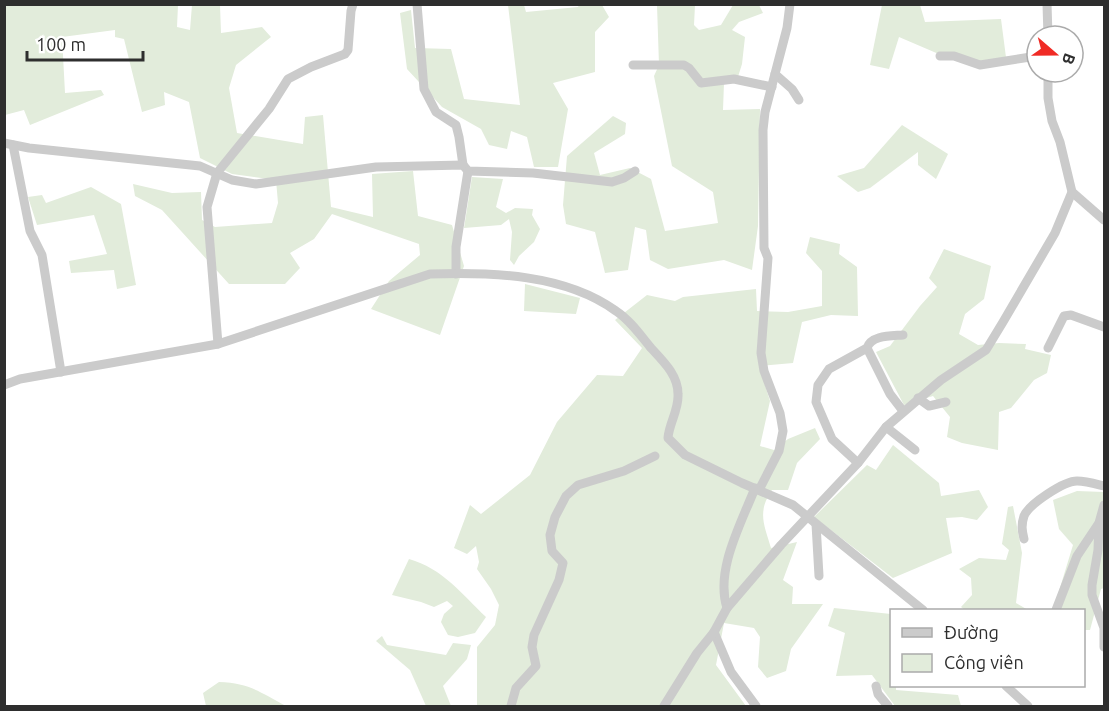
<svg xmlns="http://www.w3.org/2000/svg" width="1109" height="711" viewBox="0 0 1109 711" font-family="Ubuntu,sans-serif">
	<style>
		.green { fill: #e2ecdb }
		.lines { fill: none; stroke-linecap: round; stroke-linejoin: round }
		.minor { stroke: #cbcbcb; stroke-width: 9 }
	</style>
	<rect width="100%" height="100%" fill="#fff"/>
	<g class="green">
		<polygon points="4,5 178,5 177,27 190,30 192,5 220,5 221,33 262,27 271,37 236,65 229,88 237,133 303,144 305,117 323,115 331,207 373,217 372,174 413,171 418,216 452,225 464,266 440,335 371,309 389,281 420,255 419,244 332,214 314,239 290,253 300,268 285,284 229,284 162,210 135,196 133,184 172,193 201,192 202,220 215,227 272,223 278,203 276,180 232,174 200,158 189,102 164,92 165,105 142,112 124,39 115,37 115,30 62,37 65,93 101,90 104,95 30,125 24,110 5,115"/>
		<polygon points="508,5 524,5 526,12 578,7 579,5 602,5 609,17 595,32 595,72 553,83 568,109 558,167 534,167 527,137 511,131 507,149 489,145 481,129 442,107 407,69 400,13 411,10 415,48 451,49 464,99 520,105"/>
		<polygon points="657,5 695,5 694,25 699,30 721,25 733,5 759,5 763,13 739,22 732,30 745,37 742,64 737,80 724,83 723,110 760,109 758,226 752,270 724,260 668,269 650,260 646,230 635,227 628,270 605,273 595,232 566,224 563,205 567,156 613,116 626,123 625,134 594,153 600,175 630,168 651,179 665,231 718,223 713,192 672,166 654,76 659,65"/>
		<polygon points="882,5 920,5 925,22 1001,19 1007,65 941,55 899,37 889,69 870,65"/>
		<polygon points="902,125 948,154 936,179 918,165 918,152 870,188 858,192 837,176 864,168"/>
		<polygon points="472,177 503,179 496,207 506,213 515,208 533,209 532,215 540,229 534,242 519,256 514,265 510,260 512,232 509,219 501,225 464,228"/>
		<polygon points="91,187 121,204 136,285 117,289 114,270 71,273 69,261 107,254 94,215 37,225 28,197 42,195 46,203"/>
		<path d="M 810,237 L 840,244 L 839,254 L 857,267 L 858,316 L 831,315 L 802,322 L 793,363 L 759,366 L 770,401 L 760,446 L 774,450 L 788,439 L 815,428 L 820,439 L 797,463 L 788,490 L 772,490 C 757,512 764,524 771,548 L 797,542 L 783,580 L 793,587 L 792,604 L 823,604 L 791,649 L 786,671 L 767,678 L 758,667 L 760,637 L 754,628 L 724,623 L 716,665 L 746,706 L 477,706 L 477,647 L 495,625 L 499,605 L 491,589 L 477,569 L 479,562 L 476,546 L 467,554 L 454,548 L 470,505 L 481,514 L 530,475 L 557,422 L 597,375 L 623,376 L 642,348 L 615,320 L 647,295 L 675,301 L 683,297 L 756,289 L 757,311 L 788,312 L 822,306 L 822,271 L 806,253 Z"/>
		<polygon points="944,249 991,266 984,299 965,314 959,334 978,345 999,343 1026,344 1025,349 1051,355 1047,373 1034,380 1011,408 999,412 998,450 962,443 947,437 950,417 933,396 904,405 876,352 890,346 920,306 937,287 929,278"/>
		<polygon points="525,284 580,298 576,314 524,311"/>
		<polygon points="893,445 939,483 941,496 979,490 988,507 977,520 962,517 946,518 952,553 893,578 814,517 867,465 876,470"/>
		<polygon points="1077,491 1104,492 1104,588 1101,589 1090,630 1084,630 1084,610 1056,610 1056,601 1073,545 1059,529 1053,500"/>
		<polygon points="1013,506 1022,553 1016,603 1028,610 965,610 961,607 972,595 971,578 959,569 979,558 1006,560 1009,550 1002,544 1008,507"/>
		<path d="M 409,559 C 442,568 462,594 486,617 L 475,633 L 458,637 L 448,635 L 441,622 L 444,614 L 453,606 L 447,601 L 434,607 L 421,602 L 392,595 Z"/>
		<polygon points="834,608 891,614 892,686 896,686 896,690 958,695 961,706 895,706 872,675 836,676 845,633 828,626"/>
		<polygon points="382,636 387,645 446,655 453,643 471,645 467,659 443,686 451,706 426,706 410,670 376,641"/>
		<path d="M 219,682 C 249,683 260,692 286,706 L 206,706 L 203,693 Z"/>
	</g>
	<g class="lines">
		<g class="minor">
			<polyline points="417,4 424,89 436,112 456,125 459,137 463,165"/>
			<polyline points="1047,4 1048,36"/>
			<polyline points="940,56 954,56 980,65 1037,56"/>
			<polyline points="633,65 684,65 689,68 701,83 734,79 772,87"/>
			<polyline points="775,74 792,89 799,100"/>
			<polyline points="4,143 29,148 200,166 232,180 256,184 376,167 463,165 468,171 533,173 612,182 624,178 635,171"/>
			<polyline points="13,145 30,231 42,255 61,372"/>
			<polyline points="1072,192 1104,220"/>
			<polyline points="456,274 456,247 468,171"/>
			<polyline points="218,344 207,207 217,173 269,109 288,79 311,67 345,54 348,50 351,11 353,4"/>
			<polyline points="867,348 890,394 903,411"/>
			<polyline points="1048,348 1064,316 1071,315 1104,327"/>
			<path d="M 4,385 L 20,379 L 218,344 L 430,274 C 492,272 565,274 616,311 C 630,320 641,336 651,348 C 663,361 678,375 678,394 C 679,410 669,423 668,438 L 685,455 L 742,483 L 793,505 L 923,610"/>
			<polyline points="918,398 929,406 946,402"/>
			<polyline points="886,427 915,450"/>
			<path d="M 858,463 L 832,439 L 816,402 L 818,385 L 829,369 L 867,348 C 871,335 891,336 903,335"/>
			<polyline points="759,490 779,451 783,431 780,413 764,371 761,353 768,258 764,248 763,130 765,112 787,28 790,4"/>
			<polyline points="1099,523 1098,550 1092,585 1092,595 1104,628 1104,647"/>
			<polyline points="816,524 819,576"/>
			<path d="M 1024,539 C 1022,531 1021,525 1024,516 C 1029,504 1064,481 1077,481 C 1086,481 1096,484 1104,486"/>
			<path d="M 727,608 C 715,570 741,524 755,488"/>
			<polyline points="1056,610 1077,556 1099,523 1104,505"/>
			<polyline points="714,632 731,672 756,706"/>
			<polyline points="876,686 878,694 888,706"/>
			<polyline points="1006,686 1028,706"/>
			<polyline points="511,706 516,688 536,666 532,647 534,635 559,580 563,563 552,551 550,535 555,517 566,496 578,485 624,471 655,456"/>
			<polyline points="664,706 697,653 714,632 727,608 781,545 858,463 886,427 941,380 986,350 1003,322 1055,233 1072,192 1060,142 1052,121 1048,98 1048,72"/>
		</g>
	</g>
	<rect width="1109" height="711" fill="none" stroke="#2e2e2e" stroke-width="12"/>
	<rect x="890" y="609" width="195" height="78" fill="#ffffff" stroke="#ababab" stroke-width="1.5"/>
	<rect x="902" y="628" width="30" height="9" fill="#cbcbcb" stroke="#ababab" stroke-width="1.5"/>
	<text x="944" y="639" font-size="18" fill="#2e2e2e">Đường</text>
	<rect x="902" y="654" width="30" height="18" fill="#e2ecdb" stroke="#ababab" stroke-width="1.5"/>
	<text x="944" y="669" font-size="18" fill="#2e2e2e">Công viên</text>
	<g transform="translate(1055 54) rotate(110)"><circle r="28" fill="#ffffff" stroke="#ababab" stroke-width="1.5"/>
	<path d="M0-4.5L10 22L0 15L-10 22Z" fill="#f02b25"/>
	<text y="-9" font-size="16" font-weight="bold" text-anchor="middle" fill="#2e2e2e">B</text>
	</g>
	<path d="M27 51v9h116v-9" fill="none" stroke="#2e2e2e" stroke-width="3"/>
	<text x="36" y="51" font-size="18" fill="#2e2e2e" stroke="#ffffff" stroke-width="4.5" paint-order="stroke">100 m</text>
</svg>
